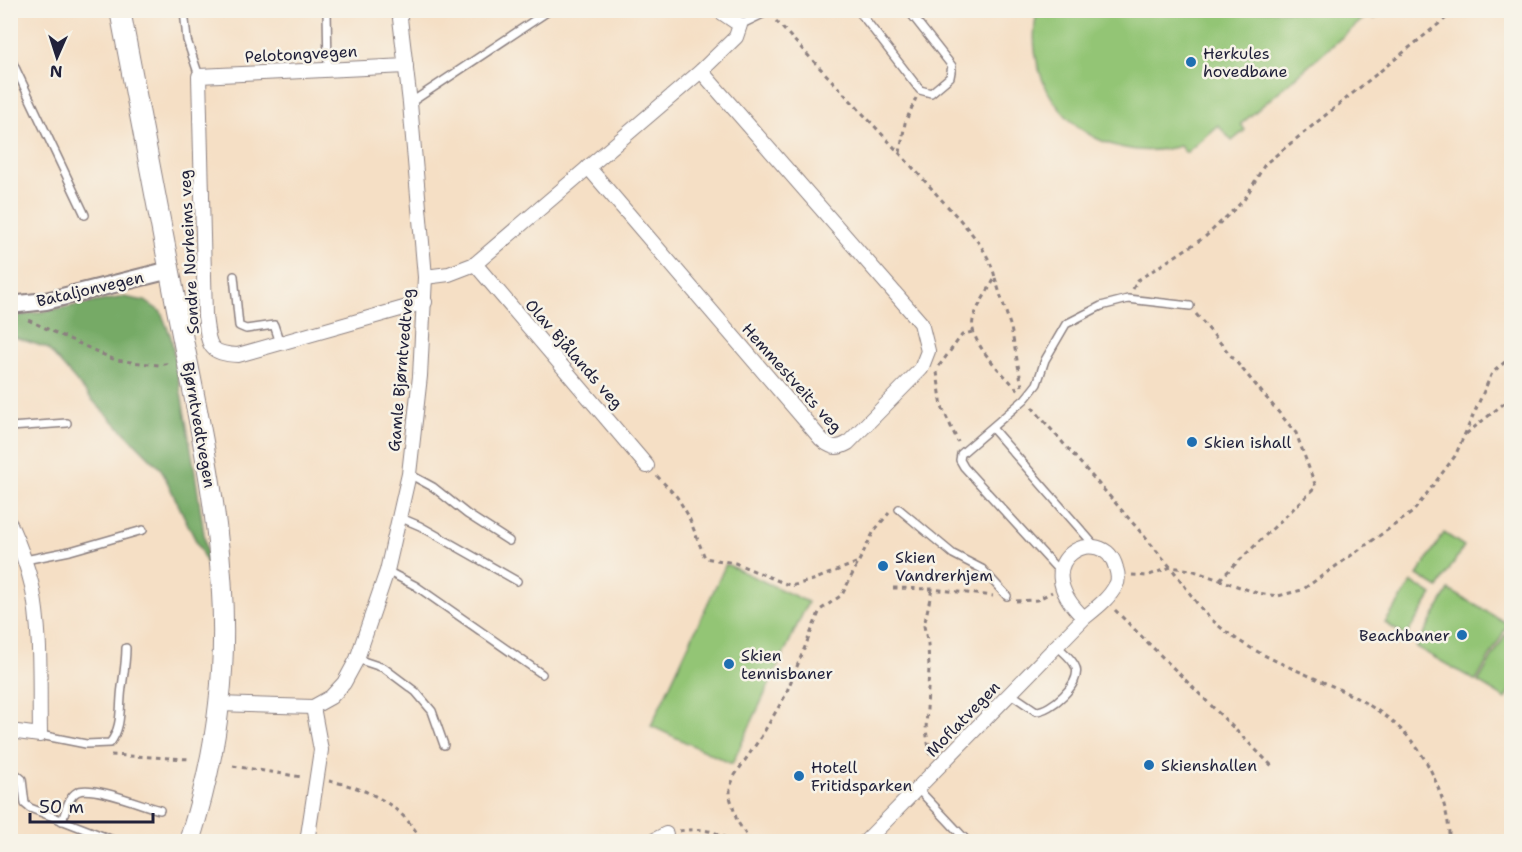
<svg xmlns="http://www.w3.org/2000/svg" width="1522" height="852" viewBox="0 0 1522 852" font-family="'Shantell Sans',sans-serif">
	<style>
		.green { fill: #93c575; stroke: #5a7458; stroke-width: 1.5 }
		.forest { fill: #76aa66; stroke: #4c6650; stroke-width: 1.5 }
		.lines { fill: none; stroke-linecap: round; stroke-linejoin: round }
		.service-casing { stroke: #8c8080; stroke-width: 10 }
		.minor-casing { stroke: #8c8080; stroke-width: 16 }
		.tertiary-casing { stroke: #8c8080; stroke-width: 20 }
		.secondary-casing { stroke: #8c8080; stroke-width: 22 }
		.path { stroke: #8c8080; stroke-width: 3; stroke-dasharray: 4.5 4.5; stroke-linecap: butt }
		.service { stroke: #fff; stroke-width: 7 }
		.minor { stroke: #fff; stroke-width: 14 }
		.tertiary { stroke: #fff; stroke-width: 16 }
		.secondary { stroke: #fff; stroke-width: 20 }
		.poi-dot { fill: #1f6fb2; stroke: #f7f3e8; stroke-width: 2 }
		.labels { text-anchor: middle; dominant-baseline: central; stroke-width: 5; stroke-linejoin: round; paint-order: stroke }
		.poi-label { font-size: 16px; fill: #22223b; stroke: #f7f3e8; text-anchor: start }
		.street-label { font-size: 16px; fill: #22223b; stroke: #f7f3e8 }
	</style>
	<rect width="100%" height="100%" fill="#f7f3e8"/>
	<filter id="ink" filterUnits="userSpaceOnUse"><feTurbulence type="fractalNoise" baseFrequency=".0167" numOctaves="2"/><feDisplacementMap in="SourceGraphic" scale="12" xChannelSelector="R" yChannelSelector="G"/><feConvolveMatrix kernelMatrix="1 2 1 2 8 2 1 2 1" color-interpolation-filters="sRGB"/></filter>
	<filter id="wash" filterUnits="userSpaceOnUse"><feTurbulence type="fractalNoise" baseFrequency=".008" numOctaves="4" result="noise"/><feDisplacementMap in="SourceGraphic" scale="24" xChannelSelector="R" yChannelSelector="G"/><feGaussianBlur stdDeviation="1.35" result="paint"/><feColorMatrix in="noise" values="0 0 0 0 0 0 0 0 0 0 0 0 0 0 0 0 0 1.4 0 .05"/><feComposite in="paint" operator="in"/></filter>
	<g filter="url(#wash)">
		<rect width="100%" height="100%" fill="#f5dfc5"/>
		<g class="green">
			<path d="M 1037,11 L 1037,10 L 1384,11 L 1374,19 L 1369,14 L 1241,124 L 1245,130 L 1232,141 L 1218,125 L 1186,153 L 1180,146 C 1094,169 1019,97 1037,11 Z"/>
			<polygon points="1444,533 1464,546 1438,588 1417,575"/>
			<polygon points="726,564 808,602 732,764 651,726"/>
			<polygon points="1412,582 1432,595 1406,636 1385,623"/>
			<polygon points="1449,590 1508,624 1476,681 1416,647"/>
			<polygon points="1505,635 1512,639 1511,689 1506,699 1478,682"/>
		</g>
		<polygon class="forest" points="124,297 145,301 161,312 171,337 194,466 209,568 161,469 96,404 47,348 11,336 11,317"/>
	</g>
	<g filter="url(#ink)">
		<g class="lines">
			<defs>
				<g id="service">
					<polyline points="184,10 187,40 199,76"/>
					<polyline points="327,10 328,69"/>
					<polyline points="858,10 920,90 931,93 950,77 952,66 908,10"/>
					<polyline points="740,25 771,10"/>
					<polyline points="10,57 85,215"/>
					<polyline points="410,103 550,10"/>
					<polyline points="234,276 239,326 246,329 274,325 280,343"/>
					<polyline points="10,427 67,423"/>
					<polyline points="992,428 1095,546"/>
					<polyline points="409,474 433,487 467,514 509,541"/>
					<polyline points="899,509 953,554 982,569 1007,596"/>
					<polyline points="399,517 420,526 517,581"/>
					<polyline points="25,560 70,551 143,530"/>
					<polyline points="387,571 416,586 542,674"/>
					<polyline points="1060,572 964,467 960,460 961,454 1025,399 1037,384 1045,360 1066,324 1101,306 1128,299 1190,306"/>
					<polyline points="357,659 384,668 416,692 432,711 444,745"/>
					<path d="M 1011,694 L 1036,711 C 1051,711 1081,684 1076,668 C 1073,659 1064,653 1057,646"/>
					<path d="M 40,735 L 86,744 L 110,743 C 123,726 119,707 122,687 C 124,673 126,661 126,648"/>
					<polyline points="10,769 22,779 25,804 30,808 118,842"/>
					<polyline points="918,789 968,842"/>
					<path d="M 62,821 C 66,811 68,797 77,792 C 91,784 144,806 160,810"/>
				</g>
				<g id="minor">
					<path d="M 406,66 L 199,76 L 205,316 C 209,343 206,354 238,355 L 425,302"/>
					<path d="M 588,167 L 821,439 C 830,447 836,450 848,443 L 921,369 L 928,351 L 921,323 L 701,71"/>
					<polyline points="475,264 647,466"/>
					<polyline points="425,277 449,274 475,264 701,71 736,37 740,25 718,10"/>
					<path d="M 10,524 C 19,544 27,564 32,586 C 42,634 39,686 40,735 L 10,731"/>
					<polyline points="219,704 313,707 331,697 344,683 357,659 387,571 409,474 420,376 425,277 410,103 399,10"/>
					<polyline points="307,842 321,750 313,707"/>
					<polyline points="651,842 666,834"/>
					<path d="M 865,842 L 1084,618 C 1095,609 1109,599 1116,585 C 1119,580 1118,574 1116,568 C 1104,521 1021,558 1084,618"/>
				</g>
				<polyline id="tertiary" points="10,305 46,301 170,270"/>
				<path id="secondary" d="M 120,10 C 139,110 158,210 177,309 C 202,438 235,572 219,704 C 214,751 203,797 189,842"/>
			</defs>
			<use href="#service" class="service-casing"/>
			<use href="#minor" class="minor-casing"/>
			<use href="#tertiary" class="tertiary-casing"/>
			<use href="#secondary" class="secondary-casing"/>
			<g class="path">
				<path d="M 776,21 C 828,77 881,132 932,189 C 953,214 989,245 995,278 C 988,291 977,306 973,320 C 968,343 1004,374 1018,390"/>
				<polyline points="900,153 905,123 916,98"/>
				<polyline points="995,278 1011,328 1022,386"/>
				<polyline points="1133,289 1138,280 1205,237 1244,200 1265,164 1456,10"/>
				<polyline points="1196,314 1296,433 1316,487 1220,579"/>
				<polyline points="28,320 115,360 159,365 171,363"/>
				<polyline points="939,366 962,335 972,332"/>
				<polyline points="937,372 942,407 958,442"/>
				<path d="M 1032,407 C 1078,461 1126,514 1172,569 C 1185,585 1196,605 1211,619 C 1283,686 1394,680 1435,780 C 1443,799 1450,820 1449,842"/>
				<polyline points="1466,434 1512,397"/>
				<polyline points="657,476 677,497 688,515 705,558 735,563 791,586 813,580 856,563"/>
				<polyline points="1132,575 1147,576 1171,567 1191,570 1257,593 1278,596 1302,590 1413,512 1455,456 1492,373 1512,356"/>
				<polyline points="893,588 932,589 993,596"/>
				<polyline points="1016,601 1037,600 1052,592"/>
				<polyline points="1115,610 1273,767"/>
				<polyline points="111,755 190,759"/>
				<polyline points="930,755 926,730 929,668 928,644 924,626 932,589"/>
				<polyline points="233,766 302,777"/>
				<path d="M 329,781 C 368,788 404,806 422,842"/>
				<path d="M 679,831 C 699,828 715,829 731,842"/>
				<polyline points="751,842 737,821 730,797 730,787 735,775 761,737 785,696 820,610 842,595 874,531 889,513"/>
			</g>
			<use href="#service" class="service"/>
			<use href="#minor" class="minor"/>
			<use href="#tertiary" class="tertiary"/>
			<use href="#secondary" class="secondary"/>
		</g>
	</g>
	<g class="poi-dot">
		<circle cx="1191" cy="62" r="6"/>
		<circle cx="1192" cy="442" r="6"/>
		<circle cx="883" cy="566" r="6"/>
		<circle cx="1462" cy="635" r="6"/>
		<circle cx="729" cy="664" r="6"/>
		<circle cx="1149" cy="765" r="6"/>
		<circle cx="799" cy="776" r="6"/>
	</g>
	<g class="labels">
		<g class="poi-label">
			<text x="1203" y="53">Herkules<tspan x="1203" dy="18">hovedbane</tspan></text>
			<text x="1204" y="442">Skien ishall</text>
			<text x="895" y="557">Skien<tspan x="895" dy="18">Vandrerhjem</tspan></text>
			<text x="1450" y="635" text-anchor="end">Beachbaner</text>
			<text x="741" y="655">Skien<tspan x="741" dy="18">tennisbaner</tspan></text>
			<text x="1161" y="765">Skienshallen</text>
			<text x="811" y="767">Hotell<tspan x="811" dy="18">Fritidsparken</tspan></text>
		</g>
		<g class="street-label">
			<text transform="translate(301 54) rotate(-3)">Pelotongvegen</text>
			<text transform="translate(189 252) rotate(-93)">Sondre Norheims veg</text>
			<text transform="translate(90 289) rotate(-13)">Bataljonvegen</text>
			<text transform="translate(574 354) rotate(49)">Olav Bjålands veg</text>
			<text transform="translate(401 370) rotate(-85)">Gamle Bjørntvedtveg</text>
			<text transform="translate(792 378) rotate(48)">Hemmestveits veg</text>
			<text transform="translate(199 425) rotate(80)">Bjørntvedtvegen</text>
			<text transform="translate(963 719) rotate(-46)">Moflatvegen</text>
		</g>
	</g>
	<rect width="1522" height="852" fill="none" stroke="#f7f3e8" stroke-width="36"/>
	<g transform="translate(57 57) rotate(183)" stroke="#f7f3e8" stroke-width="4.5" paint-order="stroke">
	<path d="M0-4.5L10 22L0 15L-10 22Z" fill="#22223b"/>
	<text y="-9" font-size="16" font-weight="bold" text-anchor="middle" fill="#22223b">N</text>
	</g>
	<path d="M30 813v9h123v-9" fill="none" stroke="#22223b" stroke-width="3"/>
	<text x="39" y="813" font-size="18" fill="#22223b" stroke="#f7f3e8" stroke-width="4.5" paint-order="stroke">50 m</text>
</svg>
